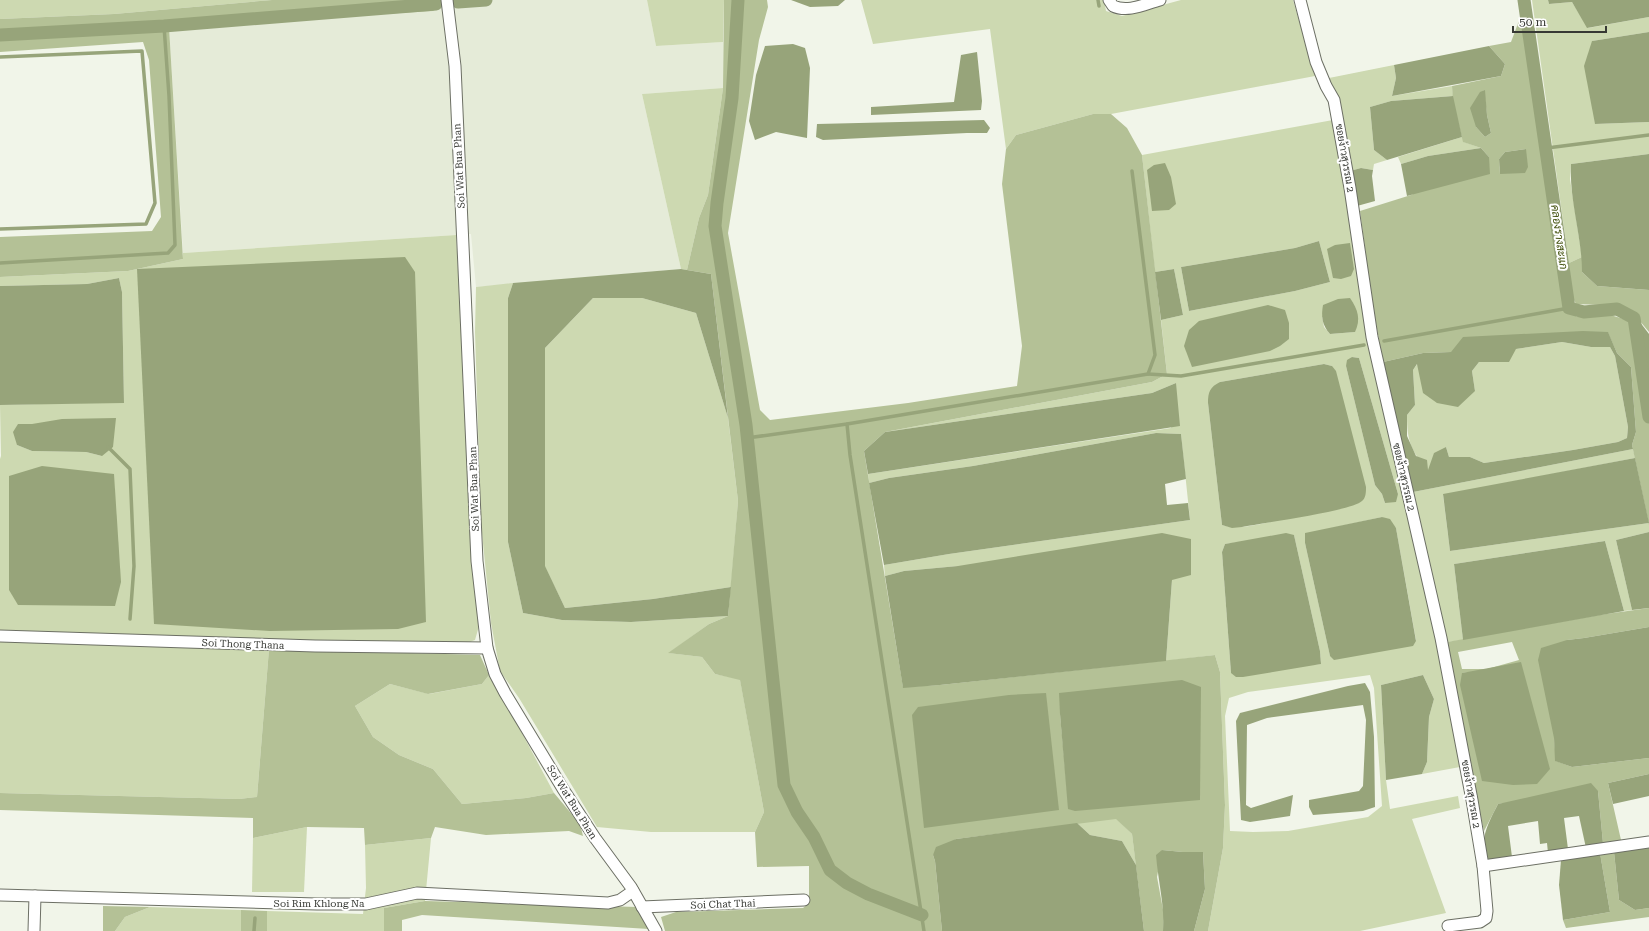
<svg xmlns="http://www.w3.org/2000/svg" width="1649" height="931" viewBox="0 0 1649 931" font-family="'Roboto Serif',Sarabun,serif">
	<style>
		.built { fill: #e5ebd8 }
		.green { fill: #cdd9b1; fill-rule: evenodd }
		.forest { fill: #b4c196; fill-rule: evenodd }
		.water { fill: #97a47a; fill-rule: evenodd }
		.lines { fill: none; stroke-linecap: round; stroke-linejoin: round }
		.stream { stroke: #97a47a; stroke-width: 3.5 }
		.canal { stroke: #97a47a; stroke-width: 13 }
		.minor-casing { stroke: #6c6f64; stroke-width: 13 }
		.minor { stroke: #fff; stroke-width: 11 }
		.labels { text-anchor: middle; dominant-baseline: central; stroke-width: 4; stroke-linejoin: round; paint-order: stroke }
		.street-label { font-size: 10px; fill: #373934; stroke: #fff }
		.water-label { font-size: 11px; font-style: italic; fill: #42510d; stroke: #fff }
	</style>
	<rect width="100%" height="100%" fill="#f1f5e9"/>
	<polygon class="built" points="455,0 647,0 656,46 723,42 723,88 642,94 681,269 476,287 471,234 183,253 169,27 433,11"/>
	<g class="green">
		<polygon points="0,0 272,0 114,14 0,19"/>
		<polygon points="647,0 724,0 723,42 656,46"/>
		<polygon points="861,0 1104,0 1106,11 1122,16 1181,0 1293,0 1315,76 1111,114 1093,114 1016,135 1006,149 990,29 873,44"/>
		<polygon points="1532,0 1548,0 1549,4 1572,2 1588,28 1649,17 1649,32 1592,41 1595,124 1649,122 1649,154 1571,164 1570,179 1582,257 1569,263"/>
		<polygon points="1394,65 1396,78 1392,96 1452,86 1453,96 1391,101 1370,107 1374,150 1387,160 1374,164 1373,170 1361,168 1350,171 1338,100 1329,78"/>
		<polygon points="723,88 708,195 699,218 687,270 681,269 642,94"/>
		<path d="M 1333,120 L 1352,233 L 1369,350 L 1443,670 L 1460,767 L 1422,774 L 1427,762 L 1429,717 L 1434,699 L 1423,675 L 1381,685 L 1386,780 L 1390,809 L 1458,796 L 1460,808 L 1412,819 L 1446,913 L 1360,931 L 1208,931 L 1223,848 L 1225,805 L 1220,672 L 1215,655 L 1166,661 L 1172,580 L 958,566 L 904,571 L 885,576 L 884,565 L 949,554 L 1190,520 L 1181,434 L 1156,433 L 973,466 L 889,478 L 869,483 L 868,474 L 1171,428 L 1176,383 L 1152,393 L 885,432 L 1152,382 L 1167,374 L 1161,320 L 1183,315 L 1174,269 L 1155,272 L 1142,155 ZM 1319,241 L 1330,282 L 1295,291 L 1189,311 L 1181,267 L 1295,248 ZM 1322,317 L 1355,332 L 1330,334 L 1324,327 ZM 1352,357 L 1359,358 L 1398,494 L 1385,503 L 1382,494 L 1375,485 L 1346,366 ZM 1324,364 L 1332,366 L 1271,522 C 1254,525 1239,530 1222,525 L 1208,403 L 1220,382 ZM 1382,517 L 1396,528 L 1416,640 L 1413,645 L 1330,656 L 1305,543 L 1305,534 ZM 1294,535 L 1320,651 L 1321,664 L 1231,673 L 1222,552 L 1225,544 ZM 1370,675 L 1374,688 L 1382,806 L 1368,817 L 1288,831 L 1253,832 L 1230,831 L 1225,716 L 1229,698 L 1248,692 Z"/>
		<polygon points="1462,137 1464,142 1481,148 1428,156 1401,164 1398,157"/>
		<path d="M 456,235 L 479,626 L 475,640 L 467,643 L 356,643 L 0,630 L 0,459 L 1,456 L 0,405 L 124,402 L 122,292 L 119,278 L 87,284 L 0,286 L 0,277 L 128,271 L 183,259 L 183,253 ZM 18,424 L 32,424 L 102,456 L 86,452 L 32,451 L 17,445 Z"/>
		<polygon points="513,283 508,298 508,542 523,613 562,620 631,622 728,616 709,624 669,653 702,657 715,674 740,679 764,812 755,832 651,832 597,827 519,698 500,671 491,623 481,523 475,332 476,287"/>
		<polygon points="593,298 642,298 696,313 728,418 738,501 731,587 653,599 565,608 545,567 545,348"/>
		<path d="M 1562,342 L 1591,347 L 1610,347 L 1615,356 L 1628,427 L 1627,438 L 1618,442 L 1573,450 L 1484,463 L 1470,457 L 1449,457 L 1446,447 L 1428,471 C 1411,450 1407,442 1407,415 L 1415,405 L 1413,370 L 1418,363 L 1475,391 L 1472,371 L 1479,362 L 1491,361 L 1516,349 Z"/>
		<polygon points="1633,449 1635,458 1443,495 1450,551 1649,523 1649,532 1616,540 1632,610 1624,611 1605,541 1454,564 1463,640 1447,642 1413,492"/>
		<polygon points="0,641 269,649 257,797 239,799 0,793"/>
		<polygon points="489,675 515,720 554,793 526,798 462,804 433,769 399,755 373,737 355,706 390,684 429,694 482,684"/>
		<polygon points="1116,818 1132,834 1136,865 1122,841 1090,835 1077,823"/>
		<polygon points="307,827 304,892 252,892 253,838"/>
		<polygon points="431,838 425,901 384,908 384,931 267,931 267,911 363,914 366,888 365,845"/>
		<polygon points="150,907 241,910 241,931 115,931 125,917"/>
	</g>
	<g class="forest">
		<polygon points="272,0 439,0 440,7 433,11 169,27 183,259 128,271 0,277 0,237 152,231 161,217 149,60 143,42 0,52 0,19 114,14"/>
		<path d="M 724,0 L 767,0 L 768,7 L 759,40 L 728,233 L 760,410 L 770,420 L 908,403 L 1017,386 L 1022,346 L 1002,184 L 1006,149 L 1016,135 L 1093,114 L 1111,114 L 1127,128 L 1142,155 L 1167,374 L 1152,382 L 885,432 L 864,451 L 903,687 L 940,685 L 1215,655 L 1220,672 L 1225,805 L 1223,848 L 1208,931 L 1194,931 L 1205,889 L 1203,852 L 1183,852 L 1162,850 L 1157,877 L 1164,915 L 1163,931 L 1144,931 L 1132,834 L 1116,819 L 956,839 L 933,855 L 935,861 L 942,931 L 665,931 L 661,917 L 676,912 L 803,908 L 809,903 L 809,866 L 757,867 L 755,832 L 764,812 L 740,680 L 715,674 L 702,657 L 668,653 L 709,624 L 728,616 L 738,501 L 711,274 L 687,270 L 699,218 L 708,195 L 723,88 ZM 1060,693 L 1069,810 L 1060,714 Z"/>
		<path d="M 1520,18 L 1529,52 L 1555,249 L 1564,302 L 1577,317 L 1607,314 L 1634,322 L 1645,362 L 1649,385 L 1649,525 L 1632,445 L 1636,432 L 1631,367 L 1617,353 L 1608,333 L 1451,352 L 1423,353 L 1383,362 L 1372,301 L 1360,211 L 1411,195 L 1489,157 L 1481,148 L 1463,142 L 1453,102 L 1452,86 L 1501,76 L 1505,64 L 1489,46 L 1511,42 ZM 1484,90 L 1487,115 L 1491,133 L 1485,137 L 1476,127 ZM 1526,149 L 1500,174 L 1499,159 L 1505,152 Z"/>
		<polygon points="1582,257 1582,272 1597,286 1649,290 1649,332 1630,309 1602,305 1576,304 1570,292 1569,263"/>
		<path d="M 1649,608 L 1649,627 L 1584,638 L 1567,640 L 1554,738 L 1556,761 L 1572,767 L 1649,758 L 1649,774 L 1608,783 L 1621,840 L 1610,845 L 1603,843 L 1598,791 L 1498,804 L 1484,831 L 1469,764 L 1447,642 L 1599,615 ZM 1512,642 L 1519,660 L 1487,669 L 1462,669 L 1458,652 ZM 1473,672 L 1537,784 L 1462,673 Z"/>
		<polygon points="269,649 480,655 489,675 482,684 428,694 390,684 355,706 373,737 399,755 433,769 462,804 526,798 554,793 580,824 583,836 569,831 486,835 435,827 431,838 365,845 364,828 307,827 253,838 253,818 0,810 0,793 239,799 257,797"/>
		<polygon points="1614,852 1619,900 1635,910 1649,908 1649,917 1566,928 1563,920 1610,912 1600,853"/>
		<polygon points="425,901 637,907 649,929 422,915 402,920 402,931 384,931 384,908"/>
		<polygon points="103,906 150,907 125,917 115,931 103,931"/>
		<polygon points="241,910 267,911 267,931 241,931"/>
	</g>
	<g class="water">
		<polygon points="791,0 845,0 838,6 810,7"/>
		<polygon points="1548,0 1649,0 1649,17 1587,28 1572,2 1549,4"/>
		<polygon points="1649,32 1649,122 1595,124 1584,66 1592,41"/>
		<polygon points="793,44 805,48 810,68 807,138 776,132 755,140 749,121 756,75 765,46"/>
		<polygon points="1489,46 1505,64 1501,76 1392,96 1396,78 1394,65"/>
		<polygon points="977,52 982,101 981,110 871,115 871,107 954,102 961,55"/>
		<polygon points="1485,90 1487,115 1491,133 1485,137 1476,127 1470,108 1480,92"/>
		<polygon points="1453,96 1462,137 1387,160 1374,150 1370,107 1391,101"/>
		<polygon points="984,120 990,128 987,133 967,133 823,140 816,137 817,124"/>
		<polygon points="1481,148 1489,157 1490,174 1407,196 1401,164 1428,156"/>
		<polygon points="1526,149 1528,167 1525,173 1500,174 1499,159 1505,152"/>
		<path d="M 1649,154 L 1649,290 L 1597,286 L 1582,272 C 1582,236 1569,200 1571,164 Z"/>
		<polygon points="1165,163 1171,177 1176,204 1169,210 1152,211 1147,170 1154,165"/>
		<polygon points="1361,168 1373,170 1372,176 1375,201 1357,206 1350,171"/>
		<polygon points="1319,241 1330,282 1295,291 1189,311 1181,267 1295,248"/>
		<polygon points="1350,243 1354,269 1351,276 1341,279 1333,278 1327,249 1335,245"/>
		<polygon points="405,257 415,272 426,622 398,629 270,631 154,624 137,269"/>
		<polygon points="681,269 711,274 728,418 696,313 642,298 593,298 545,348 545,566 565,608 653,599 731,587 728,616 631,622 562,620 523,613 508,542 508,298 513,283"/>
		<polygon points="1174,269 1183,315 1161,320 1155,272"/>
		<polygon points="119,278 122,292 124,403 0,405 0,286 87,284"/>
		<path d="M 1350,298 C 1358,310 1361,319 1355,332 L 1330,334 C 1322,325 1321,317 1323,305 L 1338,299 Z"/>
		<polygon points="1268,305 1285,310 1289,323 1289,339 1280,346 1270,351 1192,367 1184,346 1189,330 1199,321"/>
		<polygon points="1630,309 1649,334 1649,385 1645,362"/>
		<path d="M 1583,331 L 1608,332 L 1617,353 L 1631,367 L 1636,432 L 1632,445 L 1633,449 L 1413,492 L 1383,362 L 1423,353 L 1451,352 L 1463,337 ZM 1562,342 L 1591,347 L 1610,347 L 1615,356 L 1628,427 L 1627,438 L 1618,442 L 1573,450 L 1484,463 L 1470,457 L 1449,457 L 1446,447 L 1434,453 L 1428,470 L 1427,460 L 1416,456 L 1407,436 L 1407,415 L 1415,405 L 1413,370 L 1417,364 L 1423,393 L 1437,403 L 1458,407 L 1475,391 L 1472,371 L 1479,362 L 1509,362 L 1516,349 Z"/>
		<polygon points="1352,357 1359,358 1398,494 1396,502 1385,503 1382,494 1375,485 1346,366 1347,360"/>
		<path d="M 1324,364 L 1332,366 L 1336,371 L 1366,487 C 1366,492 1366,498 1362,501 C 1352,511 1262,523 1242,527 L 1232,528 L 1222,525 L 1208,403 C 1208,392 1210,387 1220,382 Z"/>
		<polygon points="1176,383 1180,426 868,474 864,451 885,432 1152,393"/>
		<polygon points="116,418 113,447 102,456 86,452 32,451 17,445 13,432 18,424 32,424 62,419"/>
		<polygon points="1156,433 1181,434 1186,479 1165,484 1167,505 1188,503 1190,520 949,554 884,565 869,483 889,478 973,466"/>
		<polygon points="1635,458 1649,523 1450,551 1443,494"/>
		<polygon points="42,466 114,474 121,582 115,606 18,605 9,590 9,476"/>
		<polygon points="1382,517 1390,519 1396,528 1416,641 1413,646 1334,660 1330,656 1305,543 1305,533"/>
		<polygon points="1649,532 1649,608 1632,610 1616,540"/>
		<polygon points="1162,533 1191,539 1191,575 1172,580 1166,661 940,685 903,688 885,576 904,571 958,566"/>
		<polygon points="1286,533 1294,535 1320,651 1321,664 1243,677 1236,677 1231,673 1222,552 1225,544"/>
		<polygon points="1605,541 1624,611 1463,640 1454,564"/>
		<polygon points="1649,627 1649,758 1572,767 1555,761 1554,738 1538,660 1541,648 1567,640 1584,638"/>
		<polygon points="1521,662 1550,769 1537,784 1513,785 1482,781 1460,685 1462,673"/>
		<polygon points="1423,675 1434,699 1429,717 1427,762 1422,774 1386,780 1381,685"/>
		<polygon points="1182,680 1201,687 1200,800 1075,811 1068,809 1060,714 1059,693"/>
		<polygon points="1365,683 1370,692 1374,737 1375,807 1363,811 1313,815 1309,807 1309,800 1359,791 1363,786 1366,720 1363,705 1267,718 1247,725 1246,805 1251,808 1293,795 1290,816 1250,822 1241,820 1236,721 1240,713 1348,686"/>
		<polygon points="1046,693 1059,810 924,828 912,715 918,707 1009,695"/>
		<polygon points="1649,774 1649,796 1613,804 1608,783"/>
		<path d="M 1591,783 L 1598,791 L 1603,843 L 1597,847 L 1586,848 L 1579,816 L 1564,818 L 1568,849 L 1548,853 L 1547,843 L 1540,844 L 1538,821 L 1508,826 L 1512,857 L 1489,860 C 1476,843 1490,820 1498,804 Z"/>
		<polygon points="1077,823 1090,835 1122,841 1136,865 1144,931 942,931 935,861 933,855 936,847 956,839"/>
		<polygon points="1649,848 1649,908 1635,910 1619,900 1614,852"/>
		<path d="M 1162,850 L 1183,852 L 1203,852 L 1205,889 L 1194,931 L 1163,931 C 1165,906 1158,881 1156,855 Z"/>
		<polygon points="1600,853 1610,912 1563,920 1559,885 1561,860"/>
	</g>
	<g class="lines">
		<g class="stream">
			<polyline points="1098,0 1099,6"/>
			<polyline points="0,57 142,51 155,203 146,224 0,229"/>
			<polyline points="1547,148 1649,135"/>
			<polyline points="0,263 168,253 175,245 169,96 164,26"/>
			<polyline points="1384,341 1569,308"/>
			<polyline points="1148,374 1181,376 1364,345"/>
			<polyline points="847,424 850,455 924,931"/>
			<polyline points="747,438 847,424 1148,374 1155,355 1132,171"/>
			<polyline points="108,447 130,469 134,566 130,619"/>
			<polyline points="254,931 255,918"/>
		</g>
		<g class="canal">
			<polyline points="738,0 732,98 717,203 715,226 746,425 784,785 797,812 814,837 830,870 847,883 868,894 922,915"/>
			<polyline points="1524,0 1569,308 1584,312 1617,309 1634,318 1649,417"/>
			<polyline points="458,2 486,0"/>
			<polyline points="0,35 164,26 436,4"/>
		</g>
		<defs>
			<g id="minor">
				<polyline points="447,0 455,66 477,561 487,648 495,674 505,693 563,789 595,838 631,887 656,931"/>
				<path d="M 1109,0 L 1113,6 C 1128,13 1145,4 1160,0"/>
				<polyline points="1300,0 1316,62 1326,86 1334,100 1350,188 1372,337 1441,638 1472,800 1483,866 1487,911 1486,918 1480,922 1448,926"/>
				<polyline points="0,636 315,646 487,648"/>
				<polyline points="1483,866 1649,842"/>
				<polyline points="0,895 317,904 366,904 417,893 608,903 620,900 633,891"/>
				<polyline points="642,907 804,900"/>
				<polyline points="34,931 35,896"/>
			</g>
		</defs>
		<use href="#minor" class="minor-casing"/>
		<use href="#minor" class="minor"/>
	</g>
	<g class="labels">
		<g class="street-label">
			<text transform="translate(1345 158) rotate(80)">ซอยง้าวสุวรรณ 2</text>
			<text transform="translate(459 166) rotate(-93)">Soi Wat Bua Phan</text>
			<text transform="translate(1404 477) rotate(77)">ซอยง้าวสุวรรณ 2</text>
			<text transform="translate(474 489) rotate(-92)">Soi Wat Bua Phan</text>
			<text transform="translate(243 644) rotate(2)">Soi Thong Thana</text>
			<text transform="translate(1471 794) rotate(80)">ซอยง้าวสุวรรณ 2</text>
			<text transform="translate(572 802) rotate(58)">Soi Wat Bua Phan</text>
			<text x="319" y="903">Soi Rim Khlong Na</text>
			<text transform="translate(723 904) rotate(-2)">Soi Chat Thai</text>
		</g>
		<g class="water-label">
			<text transform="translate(1559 237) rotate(82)">คลองรางสะแก</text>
		</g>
	</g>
	<path d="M1513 26v6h93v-6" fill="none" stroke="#373934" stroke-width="2"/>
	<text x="1519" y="26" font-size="12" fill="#373934" stroke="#ffffff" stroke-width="3" paint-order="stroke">50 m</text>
</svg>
